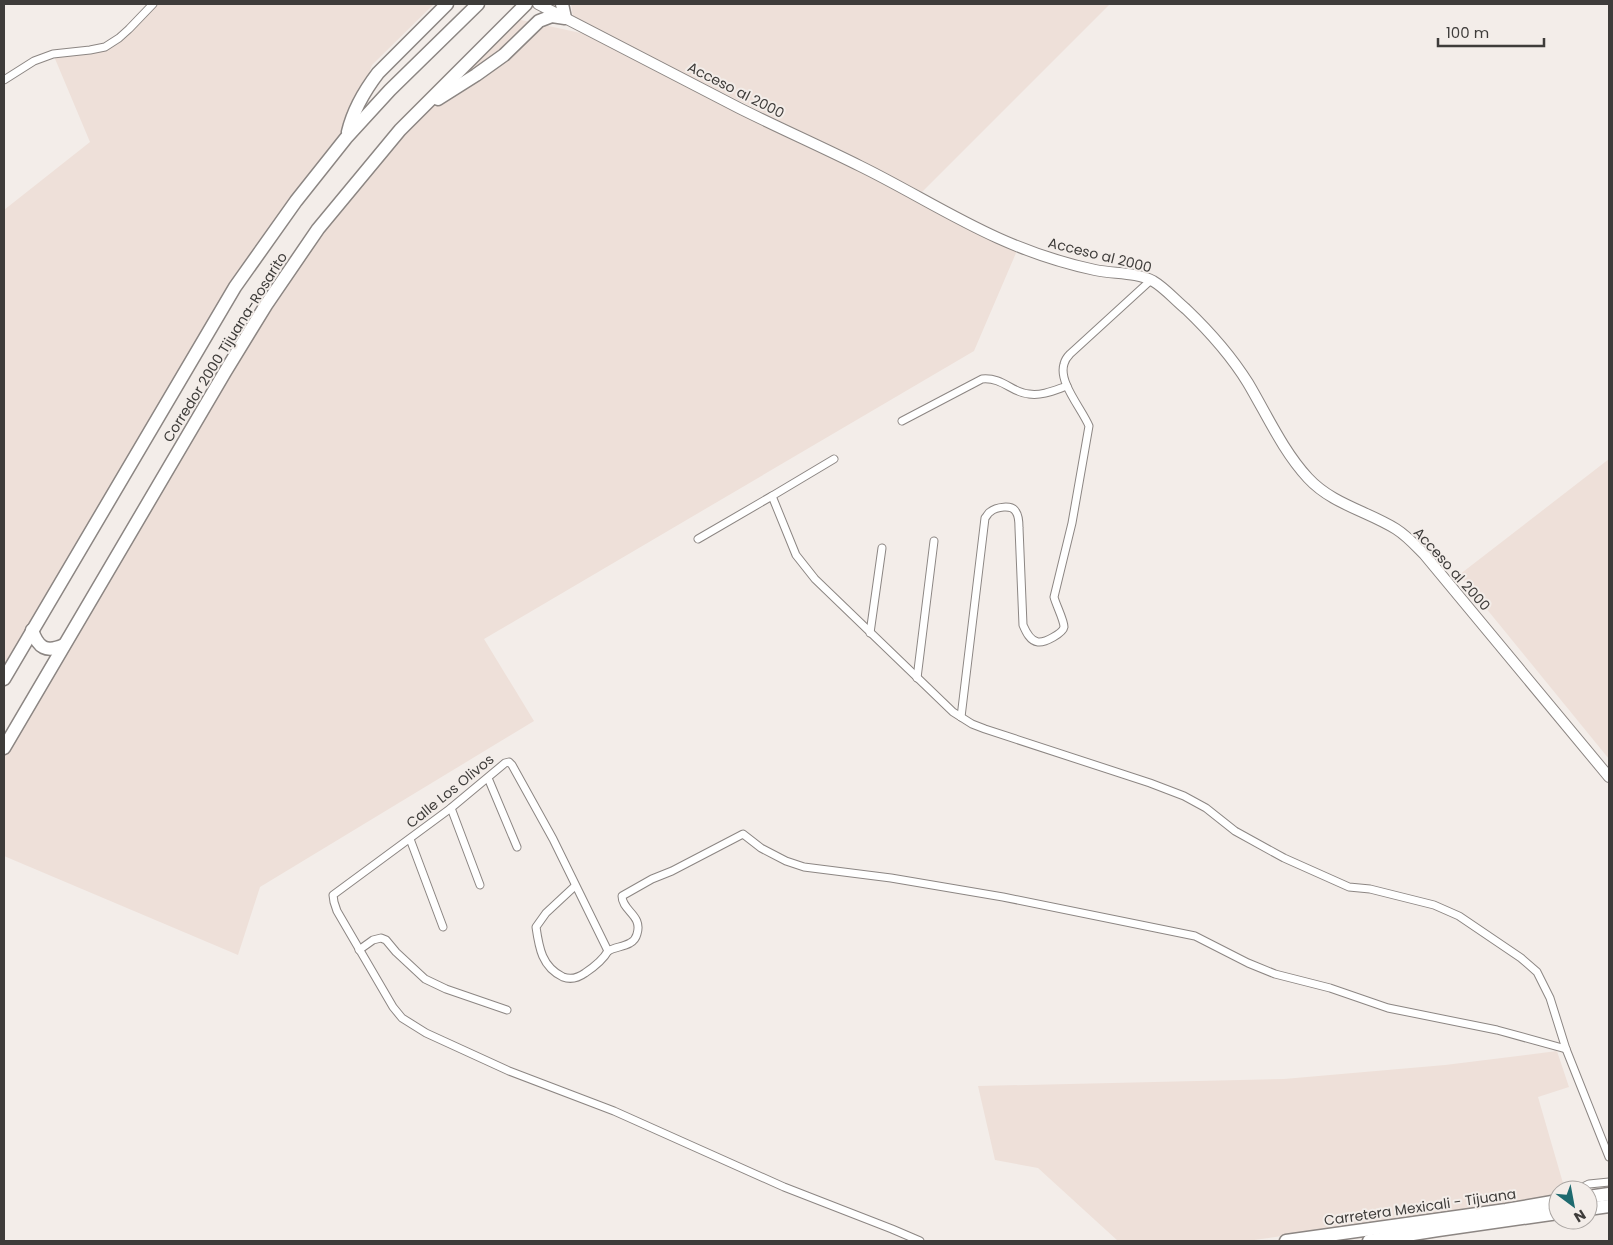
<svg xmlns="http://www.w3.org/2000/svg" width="1613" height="1245" viewBox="0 0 1613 1245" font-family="Poppins,sans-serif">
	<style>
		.built { fill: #eee0d9 }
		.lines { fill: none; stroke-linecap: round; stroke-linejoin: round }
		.street-casing { stroke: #8c8683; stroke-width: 9 }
		.secondary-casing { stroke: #8c8683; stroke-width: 12 }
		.highway-casing { stroke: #8c8683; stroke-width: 15 }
		.street { stroke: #fff; stroke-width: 7 }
		.secondary { stroke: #fff; stroke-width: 10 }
		.highway { stroke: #fff; stroke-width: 12 }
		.labels { text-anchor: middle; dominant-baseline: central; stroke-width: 4; stroke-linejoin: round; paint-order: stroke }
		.street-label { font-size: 14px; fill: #3e3c3a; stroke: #f3ede9 }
	</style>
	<rect width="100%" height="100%" fill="#f3ede9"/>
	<g class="built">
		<polygon points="153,4 434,4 372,65 346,138 235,287 4,680 4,210 90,142 53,54 105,47"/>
		<polygon points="571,4 1110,4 922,192 573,18"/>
		<polygon points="512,18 608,39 1019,246 974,351 484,639 534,721 260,887 238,955 4,856 4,749 266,305 400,130"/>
		<polygon points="1609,459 1609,759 1459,575"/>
		<polygon points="1557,1051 1569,1087 1538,1097 1565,1190 1558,1190 1558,1197 1247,1241 1118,1241 1038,1168 995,1160 978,1086 1284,1079 1445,1065"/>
	</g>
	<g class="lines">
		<defs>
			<g id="street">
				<polyline points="4,80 34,61 53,54 90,50 105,47 119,38 129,29 153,4"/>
				<path d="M 902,421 L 982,379 C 1003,377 1012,393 1029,394 C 1042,396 1055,390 1067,386"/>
				<polyline points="834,459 772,496 796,555 815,579 953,712 972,724 985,729 1150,783 1184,796 1206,808 1235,831 1284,858 1349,887 1370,889 1434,905 1459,916 1521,958 1537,972 1550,998 1566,1049 1609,1157"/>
				<polyline points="698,539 772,496"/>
				<polyline points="870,633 882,548"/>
				<polyline points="917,678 934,541"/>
				<path d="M 961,717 L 985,518 C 987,516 988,513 990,512 C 996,507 1012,504 1016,512 C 1019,516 1019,523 1019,528 L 1023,625 C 1026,632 1030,641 1038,642 C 1045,643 1063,633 1064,627 C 1064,620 1056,605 1054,597 L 1072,523 L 1089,426 C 1082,409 1058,382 1064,364 C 1065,360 1068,356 1070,354 L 1151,280"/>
				<polyline points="488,778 517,847"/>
				<polyline points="451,808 480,885"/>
				<polyline points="410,839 443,927"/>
				<path d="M 575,886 L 546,913 L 536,927 C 539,948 542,967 563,977 C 571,980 578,978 585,973 C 594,967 603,960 608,951"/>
				<polyline points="359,950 373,940 381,938 386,940 396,952 425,979 446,989 507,1010"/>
				<polyline points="608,951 553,839 512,765 509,762 505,763 451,808 333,895 334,902 337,911 393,1007 402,1018 426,1033 509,1071 614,1111 784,1187 892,1229 920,1241"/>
				<path d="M 608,951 C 615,947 623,947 630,943 C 634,941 636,938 637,934 C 643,915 622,911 622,896 L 652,879 L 672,871 L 743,834 L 761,848 L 786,861 L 804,867 L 891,878 L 1003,897 L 1195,936 L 1248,963 L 1275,974 L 1330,988 L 1388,1008 L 1497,1030 L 1566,1049"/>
				<polyline points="1577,1190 1589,1184 1609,1182"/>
			</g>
			<path id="secondary" d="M 538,4 C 605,39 672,74 739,108 C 779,128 820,146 860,166 C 907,189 951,217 998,238 C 1029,252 1062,263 1095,270 C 1114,274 1136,272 1153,281 C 1165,288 1175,300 1186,309 C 1210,332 1230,354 1248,383 C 1267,415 1283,451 1308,478 C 1332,504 1367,511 1396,529 C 1407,536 1415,545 1424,554 L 1609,777"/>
			<g id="highway">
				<polyline points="438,99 476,75 504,55 539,21 552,16 565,18 562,4"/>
				<path d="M 348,132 C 353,111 365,90 378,73 L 447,4"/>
				<path d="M 32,630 C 38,648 46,653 64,645"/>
				<polyline points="4,679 235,287 296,201 346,138 390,90 478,4"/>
				<polyline points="4,748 225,372 266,305 318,229 400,130 526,4"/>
				<polyline points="1588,1197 1609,1194"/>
				<polyline points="1588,1209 1609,1206"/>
				<polyline points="1286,1241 1506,1210 1558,1201"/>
				<polyline points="1369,1241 1438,1230 1558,1213"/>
			</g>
		</defs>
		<use href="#street" class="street-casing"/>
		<use href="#secondary" class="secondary-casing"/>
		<use href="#highway" class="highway-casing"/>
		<use href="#street" class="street"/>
		<use href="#secondary" class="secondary"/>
		<use href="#highway" class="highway"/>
	</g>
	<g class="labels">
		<g class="street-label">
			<text transform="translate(736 90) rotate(27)">Acceso al 2000</text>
			<text transform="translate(1100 255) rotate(14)">Acceso al 2000</text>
			<text transform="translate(225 347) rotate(-58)">Corredor 2000 Tijuana-Rosarito</text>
			<text transform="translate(1452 569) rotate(48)">Acceso al 2000</text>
			<text transform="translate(450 791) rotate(-39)">Calle Los Olivos</text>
			<text transform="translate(1420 1207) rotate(-8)">Carretera Mexicali - Tijuana</text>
		</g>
	</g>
	<rect width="1613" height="1245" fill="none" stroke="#3e3c3a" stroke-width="10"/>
	<g transform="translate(1573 1205) rotate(148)"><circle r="24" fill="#f3ede9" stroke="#aba6a3"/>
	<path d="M0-4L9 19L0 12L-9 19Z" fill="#1e6a6f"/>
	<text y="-8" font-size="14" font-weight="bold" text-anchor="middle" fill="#3e3c3a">N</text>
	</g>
	<path d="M1438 38v8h106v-8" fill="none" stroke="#3e3c3a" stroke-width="2.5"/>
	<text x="1446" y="38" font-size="15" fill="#3e3c3a" stroke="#f3ede9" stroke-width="4" paint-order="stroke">100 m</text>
</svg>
